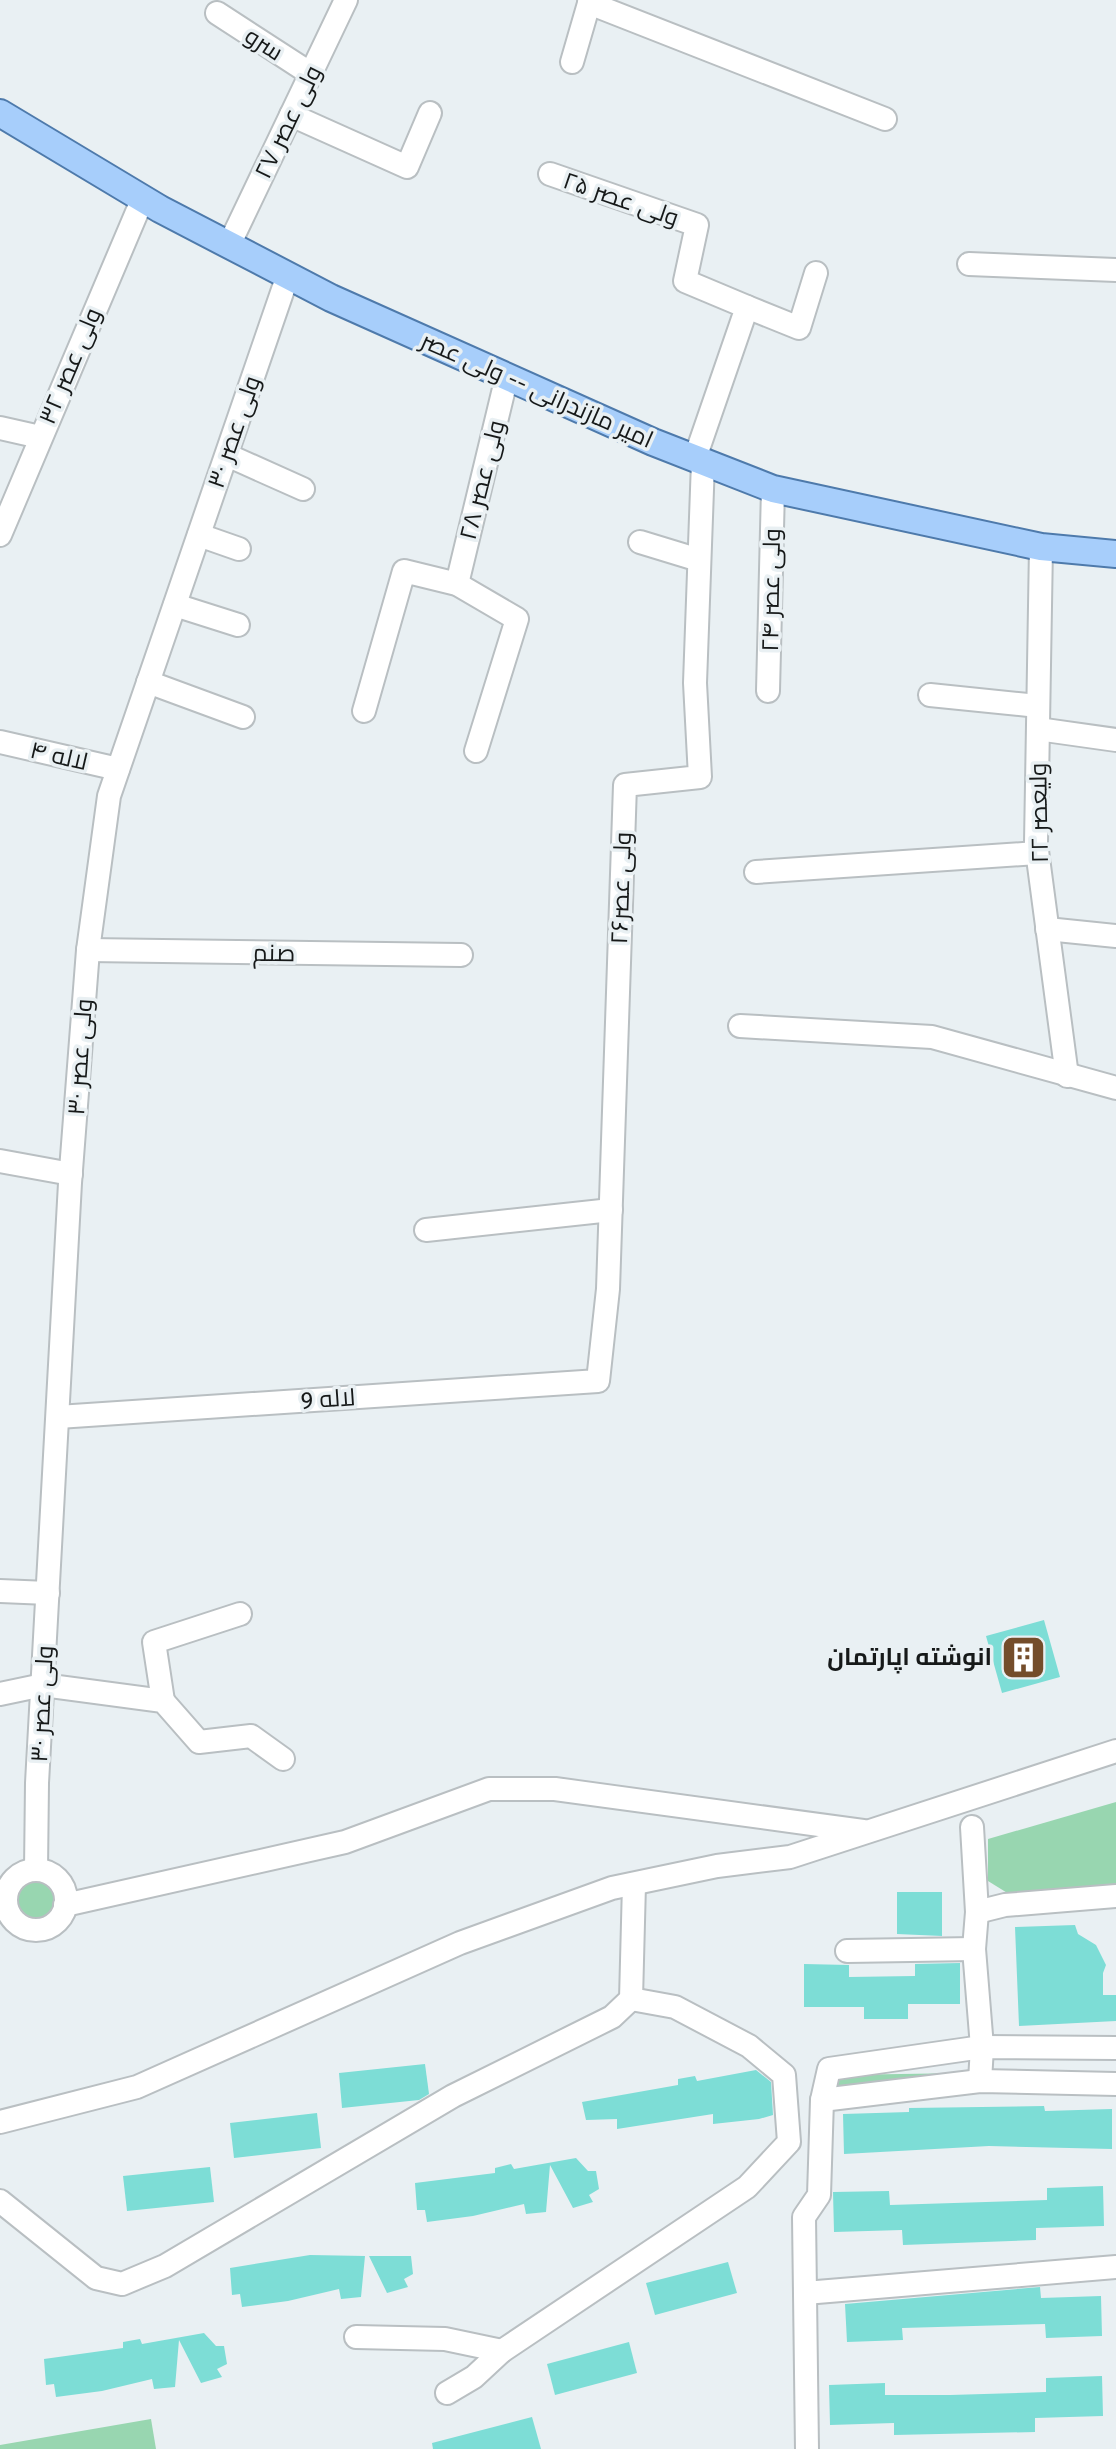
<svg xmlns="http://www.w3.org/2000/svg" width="1116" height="2449" viewBox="0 0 1116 2449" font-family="'Fira Sans',Cairo,sans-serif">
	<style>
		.green { fill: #98d6b0 }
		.building { fill: #7dddd6 }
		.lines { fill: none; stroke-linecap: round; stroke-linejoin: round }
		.minor-casing { stroke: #b9bfc2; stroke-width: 26 }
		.major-casing { stroke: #4e7aab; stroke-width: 30 }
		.minor { stroke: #fff; stroke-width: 22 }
		.major { stroke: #a7cefb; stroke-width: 26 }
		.labels { text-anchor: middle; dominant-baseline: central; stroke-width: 7; stroke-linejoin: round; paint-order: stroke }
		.street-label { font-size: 24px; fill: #161919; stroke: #e9f0f3 }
		.poi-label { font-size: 24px; font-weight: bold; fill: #161919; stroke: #e9f0f3; text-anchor: end }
	</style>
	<rect width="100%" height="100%" fill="#e9f0f3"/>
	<g class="green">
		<polygon points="1116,1802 1116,1884 1009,1894 988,1881 988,1839"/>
		<circle cx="36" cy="1899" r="19"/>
		<polygon points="964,2073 838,2094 838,2075"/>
		<polygon points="151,2419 156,2449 0,2449 0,2445"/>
	</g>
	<g class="building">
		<polygon points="1044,1620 1060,1677 1002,1693 986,1636"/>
		<polygon points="897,1892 942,1892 942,1936 897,1934"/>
		<polygon points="1075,1925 1078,1934 1096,1945 1106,1965 1103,1973 1103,1995 1116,1995 1116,2021 1019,2026 1015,1927"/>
		<polygon points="960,1963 960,2004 908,2004 908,2019 864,2019 864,2007 804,2007 804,1964 849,1965 849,1977 915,1976 915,1964"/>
		<polygon points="425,2064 429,2094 419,2100 342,2108 339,2073"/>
		<polygon points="756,2070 771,2082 773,2115 759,2119 713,2124 713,2114 617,2129 617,2119 586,2120 582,2102 678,2085 678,2079 695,2076 697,2081"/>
		<polygon points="1044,2106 1045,2111 1112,2109 1112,2149 989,2146 844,2154 843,2114 909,2112 909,2108"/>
		<polygon points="317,2113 321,2148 234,2158 230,2123"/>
		<polygon points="576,2158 588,2171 596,2171 599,2189 589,2195 593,2202 573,2208 550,2165 546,2212 526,2214 524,2204 473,2216 427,2222 425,2210 417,2210 415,2183 495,2173 495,2168 511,2164 514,2169"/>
		<polygon points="210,2167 214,2202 127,2211 123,2176"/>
		<polygon points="1103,2186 1104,2226 1036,2228 1036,2240 903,2245 902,2230 834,2232 833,2192 889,2191 890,2205 1047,2200 1047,2188"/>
		<polygon points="310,2255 365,2256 361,2297 341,2299 339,2289 288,2301 242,2307 240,2294 232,2295 230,2268"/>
		<polygon points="369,2256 411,2256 413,2274 404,2279 408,2287 387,2293"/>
		<polygon points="728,2262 737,2293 655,2315 646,2283"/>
		<polygon points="1040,2287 1041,2298 1101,2296 1102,2336 1046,2338 1045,2324 902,2328 903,2340 847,2342 845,2304"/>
		<polygon points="204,2333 216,2346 224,2346 227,2364 217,2369 222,2377 201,2383 179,2340 175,2387 154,2389 152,2379 102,2391 56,2397 54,2384 46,2385 44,2359 123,2348 123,2342 140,2339 142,2344"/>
		<polygon points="629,2342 637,2373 555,2395 547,2364"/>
		<polygon points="1102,2376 1103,2416 1035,2418 1035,2432 894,2435 894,2423 830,2425 829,2385 885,2383 885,2395 950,2395 1046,2392 1046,2378"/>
		<polygon points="532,2417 541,2449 433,2449 432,2443"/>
	</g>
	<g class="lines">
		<defs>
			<g id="minor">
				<polyline points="589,3 885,119"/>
				<polyline points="217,13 311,74"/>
				<polyline points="572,62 590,0"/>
				<polyline points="291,115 407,167 430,113"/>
				<polyline points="550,174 697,225 685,281 747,307 695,458"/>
				<polyline points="229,245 346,0"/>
				<polyline points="969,264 1116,270"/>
				<polyline points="747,307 799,328 816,273"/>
				<polyline points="0,428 40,437"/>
				<polyline points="227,455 303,489"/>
				<polyline points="0,535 143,198"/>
				<polyline points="199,535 239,549"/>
				<polyline points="640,542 699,560"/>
				<polyline points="1041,547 1036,843 1067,1076"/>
				<polyline points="457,584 507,376"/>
				<polyline points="175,605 238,625"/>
				<polyline points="148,682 243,717"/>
				<polyline points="768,691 773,489"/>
				<polyline points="930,695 1038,706"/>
				<polyline points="364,711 404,571 457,584 517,619 476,751"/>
				<polyline points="1038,729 1116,740"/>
				<polyline points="0,742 118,769"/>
				<polyline points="756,872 1037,853"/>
				<polyline points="1047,929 1116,936"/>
				<polyline points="88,950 461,955"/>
				<polyline points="740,1026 932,1037 1116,1088"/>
				<polyline points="0,1161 71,1174"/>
				<polyline points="426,1230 611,1210"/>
				<polyline points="58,1417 598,1381 608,1289 625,785 700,777 695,683 703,462"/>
				<polyline points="0,1591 48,1593"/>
				<polyline points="0,1694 43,1685 163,1701 199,1742 251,1736 283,1759"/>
				<polyline points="163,1701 154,1642 240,1614"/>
				<polyline points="972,1827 977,1912 974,1949 982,2047 980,2081"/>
				<polyline points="36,1870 37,1783 70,1183 88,950 109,796 288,275"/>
				<circle cx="36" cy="1900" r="30"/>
				<polyline points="65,1905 345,1842 489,1789 555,1789 863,1831"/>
				<polyline points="977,1912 1005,1905 1116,1896"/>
				<polyline points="847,1951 974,1949"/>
				<polyline points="822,2100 980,2081 1116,2084"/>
				<polyline points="0,2122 137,2087 460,1943 612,1888 717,1866 790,1857 1116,1751"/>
				<polyline points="0,2201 96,2278 122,2284 165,2266 453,2096 612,2017 631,1999 634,1884"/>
				<polyline points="805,2293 1116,2267"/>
				<polyline points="356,2337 445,2339 502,2351"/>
				<polyline points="447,2393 474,2377 502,2351 747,2187 789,2142 784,2075 749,2046 675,2007 631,1999"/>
				<polyline points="807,2449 804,2217 819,2195 822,2100 829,2069 982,2047 1116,2048"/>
			</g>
			<polyline id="major" points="0,113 160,209 331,298 653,442 773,489 1041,547 1116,554"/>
		</defs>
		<use href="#minor" class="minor-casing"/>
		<use href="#major" class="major-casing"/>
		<use href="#minor" class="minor"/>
		<use href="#major" class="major"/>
	</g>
	<defs>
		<symbol id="building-square" viewBox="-11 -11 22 22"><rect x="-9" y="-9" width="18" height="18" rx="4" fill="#744d2b" stroke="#e9f0f3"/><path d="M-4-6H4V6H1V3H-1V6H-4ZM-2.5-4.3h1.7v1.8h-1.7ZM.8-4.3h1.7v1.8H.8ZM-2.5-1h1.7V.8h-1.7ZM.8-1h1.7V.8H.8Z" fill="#fff"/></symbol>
	</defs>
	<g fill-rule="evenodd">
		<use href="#building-square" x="998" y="1632" width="51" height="51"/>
	</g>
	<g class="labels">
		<g class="street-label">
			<text transform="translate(264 44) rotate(33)">سرو</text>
			<text transform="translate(288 122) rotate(-64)">ولی عصر ۲۷</text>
			<text transform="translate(621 199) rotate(19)">ولی عصر ۲۵</text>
			<text transform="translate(70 366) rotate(-67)">ولی عصر ۳۲</text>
			<text transform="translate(537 390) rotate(24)">امیر مازندرانی -- ولی عصر</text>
			<text transform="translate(234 432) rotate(-71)">ولی عصر ۳۰</text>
			<text transform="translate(482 480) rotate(-76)">ولی عصر ۲۸</text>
			<text transform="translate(771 590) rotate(-89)">ولی عصر ۲۴</text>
			<text transform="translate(59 756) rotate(13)">لاله ۴</text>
			<text transform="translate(1039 813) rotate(-91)">ولیعصر ۲۲</text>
			<text transform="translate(621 888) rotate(-88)">ولی عصر۲۶</text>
			<text transform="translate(274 953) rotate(1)">صنم</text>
			<text transform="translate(80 1057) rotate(-86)">ولی عصر ۳۰</text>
			<text transform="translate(328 1399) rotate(-4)">لاله 9</text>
			<text transform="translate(42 1704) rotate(-87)">ولی عصر ۳۰</text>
		</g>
		<g class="poi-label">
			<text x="992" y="1657">انوشته اپارتمان</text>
		</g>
	</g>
</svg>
